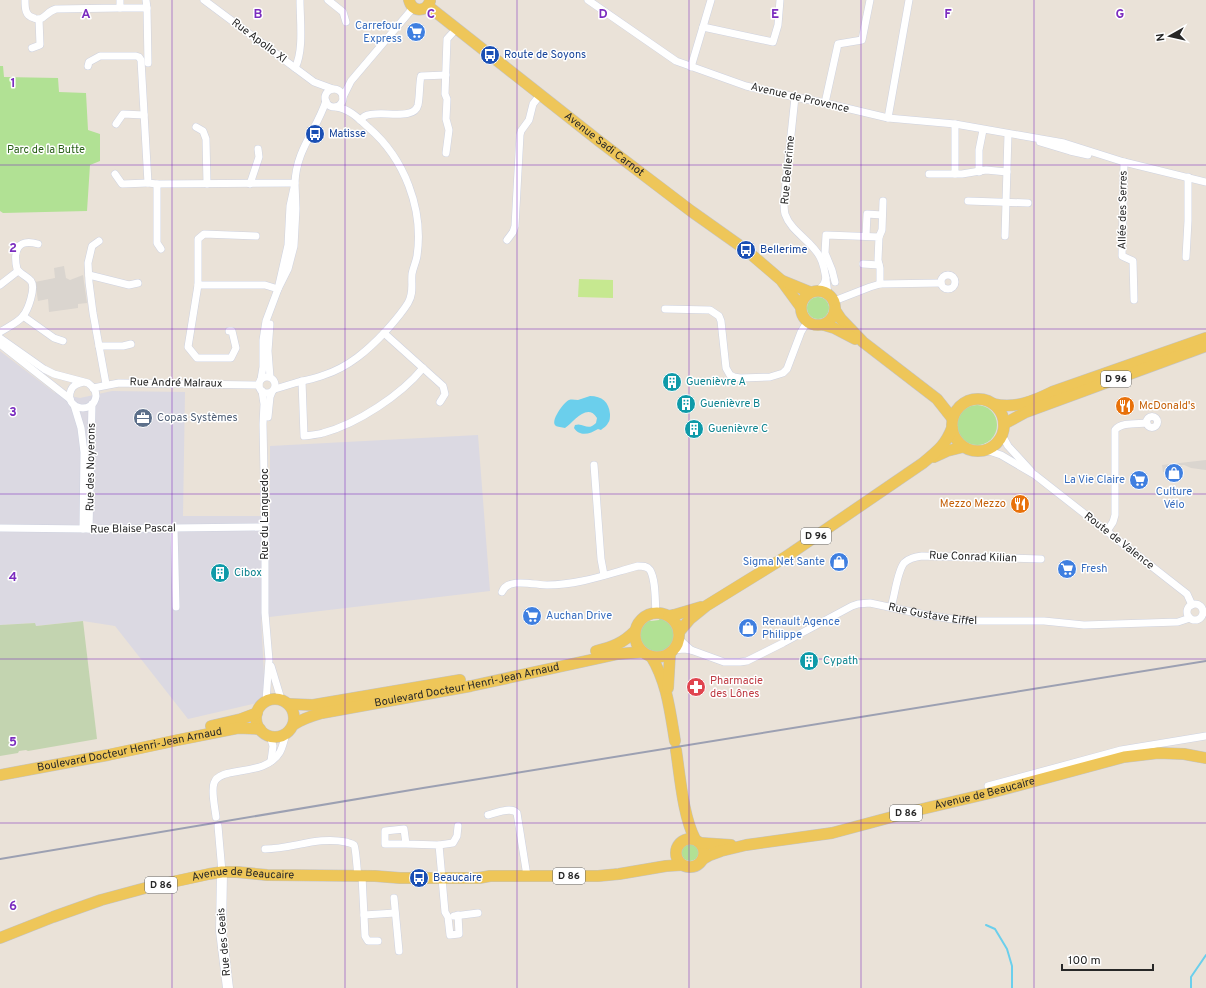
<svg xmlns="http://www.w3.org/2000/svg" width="1206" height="988" viewBox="0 0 1206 988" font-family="Overpass,sans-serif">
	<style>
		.industrial { fill: #dbd9e2 }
		.green { fill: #b1e194 }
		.cemetery { fill: #c3d4b0 }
		.pitch { fill: #c6e890 }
		.plaza { fill: #dad5cf }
		.water { fill: #6bcfec }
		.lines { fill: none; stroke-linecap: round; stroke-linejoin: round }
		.stream { stroke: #6bcfec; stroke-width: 2 }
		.street-casing { stroke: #ced2e0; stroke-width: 8 }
		.secondary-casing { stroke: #ced2e0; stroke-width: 11 }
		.primary-casing { stroke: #c3c3c3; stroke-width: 12 }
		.street { stroke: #fff; stroke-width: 7 }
		.secondary { stroke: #fff; stroke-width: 10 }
		.primary { stroke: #eec659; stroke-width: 11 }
		.rail { stroke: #9ca0b2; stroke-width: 2 }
		.grid { fill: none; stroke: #7b2cbf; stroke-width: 1; stroke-opacity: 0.55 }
		.labels { text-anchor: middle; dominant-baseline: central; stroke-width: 3; stroke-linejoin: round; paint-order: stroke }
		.shield { fill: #fff; stroke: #686868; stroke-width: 1 }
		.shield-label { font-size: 10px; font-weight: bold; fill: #272727 }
		.shop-label { font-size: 11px; fill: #366cbe; stroke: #fff; text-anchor: end }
		.street-label { font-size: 11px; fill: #272727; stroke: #fff }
		.transit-label { font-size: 11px; fill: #164399; stroke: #fff; text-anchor: start }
		.park-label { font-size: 11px; fill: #2b6219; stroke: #fff }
		.culture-label { font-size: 11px; fill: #0d838f; stroke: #fff; text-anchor: start }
		.food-label { font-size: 11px; fill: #c56008; stroke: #fff; text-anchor: start }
		.service-label { font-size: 11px; fill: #4e5e75; stroke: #fff; text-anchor: start }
		.health-label { font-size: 11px; fill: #be3a42; stroke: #fff; text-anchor: start }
		.grid-label { font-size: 13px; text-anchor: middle; font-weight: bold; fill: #7b2cbf; stroke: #fff; stroke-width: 3; stroke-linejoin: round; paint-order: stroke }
	</style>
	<rect width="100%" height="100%" fill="#eae2d8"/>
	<polygon class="industrial" points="0,351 55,393 80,398 112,391 185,392 183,516 270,516 270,446 478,435 490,591 261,618 265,694 261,700 257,703 188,719 115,626 83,621 35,626 35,623 0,625"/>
	<g class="green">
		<polygon points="0,66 3,66 4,77 58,78 59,92 86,93 88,130 100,134 100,161 90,165 87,211 3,213 0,211"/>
		<circle cx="818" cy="308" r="11"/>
		<circle cx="977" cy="425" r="20"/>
		<path d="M 660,618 C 667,620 673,625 674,633 C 675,638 673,643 669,647 C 652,665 626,634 649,620 L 651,621 L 659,620 Z"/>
		<circle cx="690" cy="852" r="9"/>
	</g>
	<polygon class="cemetery" points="83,621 97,739 28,751 26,750 19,751 18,753 0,756 0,625 35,623 36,626"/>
	<polygon class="pitch" points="579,279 613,280 613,298 578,297"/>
	<g class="plaza">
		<polygon points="64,266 66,278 70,280 83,275 87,303 78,304 78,308 49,312 48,299 38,301 35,282 55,278 54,268"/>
		<polygon points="1206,460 1206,470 1191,468 1184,465 1168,467 1165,472 1163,472 1162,465"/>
	</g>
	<path class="water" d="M 590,396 C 602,396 609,402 610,414 C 610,417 610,421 608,423 C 607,426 603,428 601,430 L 598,429 C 590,434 580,437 574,428 L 575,425 C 584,422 587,432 596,423 L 597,418 C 587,402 573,423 565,428 C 562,427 557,427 556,426 C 549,422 564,402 569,400 C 572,399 575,400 578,400 C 582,399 586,397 590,396 Z"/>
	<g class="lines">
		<g class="stream">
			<polyline points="986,925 995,929 1007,949 1012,966 1012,988"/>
			<polyline points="1191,988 1191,977 1206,955"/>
		</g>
		<defs>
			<g id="street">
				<path d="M 25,0 C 25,8 25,16 34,18 C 35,19 39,19 40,19 C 46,17 48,11 56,9 L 120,8 L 120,0"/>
				<polyline points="204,0 314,82 333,89"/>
				<polyline points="328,0 343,12 346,22"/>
				<polyline points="588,0 676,61 746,86 795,97 825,103 888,118 955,124 1064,143 1124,162 1206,182"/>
				<polyline points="120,8 147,8 146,0"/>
				<polyline points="147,8 148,63"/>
				<polyline points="703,27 773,42 778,25 780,0"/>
				<polyline points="32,48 40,45 39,19"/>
				<path d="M 88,66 L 89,62 L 100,56 L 136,56 L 139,57 L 141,60 L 148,183 L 157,184 L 295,183 C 296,150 316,131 326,101"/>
				<polyline points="691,67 711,0"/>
				<path d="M 295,68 C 304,51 300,20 300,0"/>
				<circle cx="334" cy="98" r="9"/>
				<polyline points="343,97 351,81 413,8"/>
				<path d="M 795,97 L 784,201 C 784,205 784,210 785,214 C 791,232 811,240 820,257 C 826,268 826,282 828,294"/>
				<polyline points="825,103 838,44 862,40 870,0"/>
				<polyline points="888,118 909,0"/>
				<path d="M 360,120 C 361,119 365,116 365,116 C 378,109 414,122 418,105 C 420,95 419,85 421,76 L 446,75"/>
				<polyline points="116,124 123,114 144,115"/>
				<polyline points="955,124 955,174"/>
				<polyline points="196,127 203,131 206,139 207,184"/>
				<polyline points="1040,142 1070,151 1088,155"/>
				<polyline points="446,153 449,130 446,119 447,99 445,94 447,39 456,29"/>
				<polyline points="1124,162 1122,256 1133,261 1134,300"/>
				<polyline points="979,172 979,150 983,130"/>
				<polyline points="115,174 122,184 148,183"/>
				<polyline points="929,174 962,174 986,170 1007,172"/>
				<polyline points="157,184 157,243 161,249"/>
				<polyline points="250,184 259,157 258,149"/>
				<polyline points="968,201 1028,203"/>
				<polyline points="866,236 867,214 882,215"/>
				<polyline points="1005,236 1008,134"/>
				<polyline points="879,237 882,230 883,201"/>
				<polyline points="507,240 513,232 515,226 520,135 521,131 529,120 533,104 540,95"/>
				<polyline points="99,241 92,246 88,263 89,282 93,313 106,384"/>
				<polyline points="1186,257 1188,221 1188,177"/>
				<polyline points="863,264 879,265"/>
				<circle cx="948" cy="282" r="7"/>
				<polyline points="89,275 129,285 138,283"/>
				<polyline points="835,282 832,270 825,253 826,235 879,237 878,260 880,268 880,284"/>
				<polyline points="0,285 18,271"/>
				<polyline points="198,285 198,239 204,234 256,236"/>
				<polyline points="818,291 824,284 826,278"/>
				<polyline points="834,301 870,287 880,284 941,283"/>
				<polyline points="665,309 710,310 719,316 721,321 726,368 730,375 734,377 740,378 770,377 783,373 787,369 801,332 807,322"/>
				<polyline points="23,316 54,338 63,341"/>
				<polyline points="270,324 268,351 270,377"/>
				<polyline points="229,331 232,331 236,348 231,358 197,358 188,347 198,285 265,285 278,289"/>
				<path d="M 0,332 C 6,328 19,322 23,316 C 28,310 36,288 31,281 C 27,276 20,274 17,269 C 13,251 17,238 38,244"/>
				<polyline points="384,333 443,386 445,394 440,402"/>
				<path d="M 0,338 L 44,369 L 54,374 L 88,383 C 93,387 96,390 96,396 C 94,415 63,410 71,390 C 73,385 78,383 84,382"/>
				<polyline points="0,344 70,399"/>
				<polyline points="99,346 123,346 131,344"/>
				<circle cx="267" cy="385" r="8"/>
				<polyline points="261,379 263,367 263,340 266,321 278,289 288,269 294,246 296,209 295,183 290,206 288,245 278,289"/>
				<path d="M 302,381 L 304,436 C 310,435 317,435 323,433 C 357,424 401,395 423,368"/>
				<polyline points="93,388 119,383 259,385"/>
				<path d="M 275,389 C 282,387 288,385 295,383 C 305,380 314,379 324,375 C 349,367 368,350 385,332 C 393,323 402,313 408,303 C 414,293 411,284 412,274 C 413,268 416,262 417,256 C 424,209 404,158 369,128 C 359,119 350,109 336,107"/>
				<polyline points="262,391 264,404 263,424 265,527 265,613 269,660 266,701"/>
				<polyline points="74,405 81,428 84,452 83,529"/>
				<circle cx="1152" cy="422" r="5.5"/>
				<polyline points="268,417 270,397 272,392"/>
				<polyline points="1002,435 1008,446 1031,471"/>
				<polyline points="986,450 1001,455 1035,475 1187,594 1192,605"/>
				<polyline points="594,465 601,559 604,575"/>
				<polyline points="0,528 89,529 265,527"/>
				<polyline points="174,528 176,607"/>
				<polyline points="89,529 92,404"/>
				<path d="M 1107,531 L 1113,522 L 1115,515 L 1115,430 C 1121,422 1137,424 1147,423"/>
				<path d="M 502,592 C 507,577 535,585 547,585 C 579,585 608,574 638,566 C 643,566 647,566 650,570 C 656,580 655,601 656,613"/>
				<circle cx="1195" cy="612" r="8"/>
				<path d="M 891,607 C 895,595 897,572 904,563 C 909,558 915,557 922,556 L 1041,559"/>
				<polyline points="679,639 691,650"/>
				<path id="s1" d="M 674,650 L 684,649 L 691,650 L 724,662 L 740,662 L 747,661 L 783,643 L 852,606 L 858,604 L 870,603 L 926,615 L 965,621 L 1044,621 L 1084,625 L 1178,622 L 1187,619 L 1189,617"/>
				<polyline points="271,666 281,699"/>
				<polyline points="270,736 273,746 271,761"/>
				<polyline points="988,786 1121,750 1206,736"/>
				<path d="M 488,815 C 496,813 511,806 517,813 L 527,876"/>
				<path d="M 216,817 C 215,808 211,791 214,783 C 220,765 265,778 280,752 C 283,746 284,740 286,734"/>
				<polyline points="218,826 222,872"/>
				<polyline points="406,844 385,844 385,831 404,829 406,844 439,845 445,912 448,917 450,935 459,934 458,915"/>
				<polyline points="439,845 453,843 457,836 458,826"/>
				<path d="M 265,849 C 293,849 317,836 346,842 C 348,843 352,843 354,845 C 356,848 357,871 358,876"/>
				<polyline points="362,876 365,936 368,941 378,941"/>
				<polyline points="394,898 399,951"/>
				<polyline points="364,915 395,913"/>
				<polyline points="454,916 478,913"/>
			</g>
			<polyline id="secondary" points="222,872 221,931 228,988"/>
			<g id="primary">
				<path d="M 409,0 C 412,12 426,13 430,1"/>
				<path id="s2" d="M 428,6 L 599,141 L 691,211 L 746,250 L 781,280 L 800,306"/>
				<polyline points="783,281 810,292"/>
				<circle cx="818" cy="308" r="17"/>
				<polyline points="835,310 841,319 863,342 937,399 952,418"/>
				<polyline points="824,325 834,328 855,339"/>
				<circle cx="978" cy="425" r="26"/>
				<path d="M 994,404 C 1014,409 1034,401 1052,392 L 1206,338"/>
				<polyline points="1004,424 1026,412 1206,346"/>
				<polyline points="934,457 947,451 963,447"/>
				<circle cx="657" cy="635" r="22"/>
				<polyline points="669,616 674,615 701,607"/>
				<path d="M 679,632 L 690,619 L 706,606 L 787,556 L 923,463 C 937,451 945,446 952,428"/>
				<path d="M 596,651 C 613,647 623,643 635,631"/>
				<path d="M 651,656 C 667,682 670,711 675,741"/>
				<polyline points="668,688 670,653"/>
				<circle cx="275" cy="718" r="19"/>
				<polyline points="289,704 313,705 460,680"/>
				<path id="s3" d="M 293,725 C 302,719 311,716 322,713 L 471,686 L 618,654 L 642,652"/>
				<polyline points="211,726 241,719 257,713"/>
				<path d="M 676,750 C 680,776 683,816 695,839"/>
				<path id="s4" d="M 0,775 L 108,755 L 178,740 L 238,728 L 260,729"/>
				<circle cx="690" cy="853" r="14"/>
				<polyline points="701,843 731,845"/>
				<path id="s5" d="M 703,859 L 710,855 L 721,851 L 746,845 L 832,833 L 918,810 L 986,794 L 1124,757 L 1158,753 L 1184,754 L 1206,758"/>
				<path id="s6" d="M 0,938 L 53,917 L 101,900 L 149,887 L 209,874 L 222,872 L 237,872 L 267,875 L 375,876 L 400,878 L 479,878 L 490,876 L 598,876 L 619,874 L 666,866 L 682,865"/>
			</g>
		</defs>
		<use href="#street" class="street-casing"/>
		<use href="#secondary" class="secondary-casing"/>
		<use href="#primary" class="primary-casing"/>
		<use href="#street" class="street"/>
		<use href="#secondary" class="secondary"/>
		<use href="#primary" class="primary"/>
		<polyline class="rail" points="0,859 423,788 1206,661"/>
	</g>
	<path class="grid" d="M 172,0 L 172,988M 345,0 L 345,988M 517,0 L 517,988M 689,0 L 689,988M 861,0 L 861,988M 1034,0 L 1034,988M 0,165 L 1206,165M 0,329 L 1206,329M 0,494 L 1206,494M 0,659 L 1206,659M 0,823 L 1206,823"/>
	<defs>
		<symbol id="supermarket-disc" viewBox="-11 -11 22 22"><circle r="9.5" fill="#3f7fe0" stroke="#fff"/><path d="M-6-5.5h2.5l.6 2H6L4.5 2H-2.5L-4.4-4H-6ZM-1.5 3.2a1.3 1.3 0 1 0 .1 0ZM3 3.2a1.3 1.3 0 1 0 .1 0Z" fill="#fff"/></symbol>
		<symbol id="bus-disc" viewBox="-11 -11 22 22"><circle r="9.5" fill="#1a4fb4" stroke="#fff"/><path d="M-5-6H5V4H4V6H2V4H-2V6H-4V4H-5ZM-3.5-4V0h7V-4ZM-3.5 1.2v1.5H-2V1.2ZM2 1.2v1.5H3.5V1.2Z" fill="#fff"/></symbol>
		<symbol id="building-disc" viewBox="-11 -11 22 22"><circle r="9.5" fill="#0f9aa8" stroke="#fff"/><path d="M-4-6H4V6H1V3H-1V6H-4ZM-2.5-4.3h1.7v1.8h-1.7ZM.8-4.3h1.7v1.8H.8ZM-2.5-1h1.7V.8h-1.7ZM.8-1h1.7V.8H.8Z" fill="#fff"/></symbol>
		<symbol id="restaurant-disc" viewBox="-11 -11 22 22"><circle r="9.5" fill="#e8710a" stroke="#fff"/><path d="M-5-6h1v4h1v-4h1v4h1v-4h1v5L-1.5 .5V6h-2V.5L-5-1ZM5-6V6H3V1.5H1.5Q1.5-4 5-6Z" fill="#fff"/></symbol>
		<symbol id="office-disc" viewBox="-11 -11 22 22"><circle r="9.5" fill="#5c6f8a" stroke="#fff"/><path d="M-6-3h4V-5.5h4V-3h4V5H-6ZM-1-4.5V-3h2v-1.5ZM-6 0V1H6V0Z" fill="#fff"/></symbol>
		<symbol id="shop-disc" viewBox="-11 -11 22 22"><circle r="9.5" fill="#3f7fe0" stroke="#fff"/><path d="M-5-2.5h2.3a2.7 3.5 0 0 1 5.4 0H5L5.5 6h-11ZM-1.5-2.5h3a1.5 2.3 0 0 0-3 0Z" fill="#fff"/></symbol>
		<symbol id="pharmacy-disc" viewBox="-11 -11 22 22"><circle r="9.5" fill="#e0444e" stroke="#fff"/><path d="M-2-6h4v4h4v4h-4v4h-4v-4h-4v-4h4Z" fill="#fff"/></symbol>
	</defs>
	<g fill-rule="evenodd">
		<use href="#supermarket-disc" x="405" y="21" width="22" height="22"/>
		<use href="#bus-disc" x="479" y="44" width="22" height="22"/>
		<use href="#bus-disc" x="304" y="123" width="22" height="22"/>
		<use href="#bus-disc" x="735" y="239" width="22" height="22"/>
		<use href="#building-disc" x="661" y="371" width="22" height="22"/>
		<use href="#building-disc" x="675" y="393" width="22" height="22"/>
		<use href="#restaurant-disc" x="1114" y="395" width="22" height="22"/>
		<use href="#office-disc" x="132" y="407" width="22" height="22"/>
		<use href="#building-disc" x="683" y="418" width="22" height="22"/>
		<use href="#shop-disc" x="1163" y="462" width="22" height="22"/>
		<use href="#supermarket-disc" x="1128" y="469" width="22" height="22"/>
		<use href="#restaurant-disc" x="1009" y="493" width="22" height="22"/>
		<use href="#shop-disc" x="828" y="551" width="22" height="22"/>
		<use href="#supermarket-disc" x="1056" y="558" width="22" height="22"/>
		<use href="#building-disc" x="209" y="562" width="22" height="22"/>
		<use href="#supermarket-disc" x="521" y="605" width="22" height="22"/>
		<use href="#shop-disc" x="737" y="617" width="22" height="22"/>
		<use href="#building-disc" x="798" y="650" width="22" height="22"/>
		<use href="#pharmacy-disc" x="685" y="676" width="22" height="22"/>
		<use href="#bus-disc" x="408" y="867" width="22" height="22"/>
	</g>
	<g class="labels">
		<g class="shield">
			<rect x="1101" y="371" width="30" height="16" rx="3"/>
			<rect x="801" y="528" width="30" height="16" rx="3"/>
			<rect x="890" y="805" width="32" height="16" rx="3"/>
			<rect x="553" y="868" width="32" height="16" rx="3"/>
			<rect x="145" y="877" width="32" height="16" rx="3"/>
		</g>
		<g class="shield-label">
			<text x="1116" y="379">D 96</text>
			<text x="816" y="536">D 96</text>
			<text x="906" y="813">D 86</text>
			<text x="569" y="876">D 86</text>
			<text x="161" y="885">D 86</text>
		</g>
		<g class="shop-label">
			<text x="402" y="26">Carrefour<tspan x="402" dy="13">Express</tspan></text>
			<text x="1125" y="480">La Vie Claire</text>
			<text x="1174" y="492" text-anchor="middle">Culture<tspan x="1174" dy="13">Vélo</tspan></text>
			<text x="825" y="562">Sigma Net Sante</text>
			<text x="1081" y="569" text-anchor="start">Fresh</text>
			<text x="546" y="616" text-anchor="start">Auchan Drive</text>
			<text x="762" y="622" text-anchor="start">Renault Agence<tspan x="762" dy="13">Philippe</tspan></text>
		</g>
		<g class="street-label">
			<text transform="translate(259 41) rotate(37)">Rue Apollo XI</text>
			<text transform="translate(800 98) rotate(13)">Avenue de Provence</text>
			<text stroke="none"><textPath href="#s2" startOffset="224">Avenue Sadi Carnot</textPath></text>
			<text transform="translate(788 170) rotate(-85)">Rue Bellerime</text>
			<text transform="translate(1123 210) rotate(-89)">Allée des Serres</text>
			<text transform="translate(176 383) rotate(1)">Rue André Malraux</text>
			<text transform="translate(91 467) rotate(-89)">Rue des Noyerons</text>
			<text transform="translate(265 514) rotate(-90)">Rue du Languedoc</text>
			<text transform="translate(133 529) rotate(-1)">Rue Blaise Pascal</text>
			<text transform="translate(1119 541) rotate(38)">Route de Valence</text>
			<text transform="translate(973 557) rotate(2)">Rue Conrad Kilian</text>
			<text stroke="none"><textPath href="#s1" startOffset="276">Rue Gustave Eiffel</textPath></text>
			<text stroke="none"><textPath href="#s3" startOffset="179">Boulevard Docteur Henri-Jean Arnaud</textPath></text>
			<text stroke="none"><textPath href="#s4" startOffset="132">Boulevard Docteur Henri-Jean Arnaud</textPath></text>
			<text stroke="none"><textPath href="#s5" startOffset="290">Avenue de Beaucaire</textPath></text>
			<text stroke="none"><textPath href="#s6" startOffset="253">Avenue de Beaucaire</textPath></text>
			<text transform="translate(224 942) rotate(-95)">Rue des Geais</text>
		</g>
		<g class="transit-label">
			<text x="504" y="55">Route de Soyons</text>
			<text x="329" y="134">Matisse</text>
			<text x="760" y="250">Bellerime</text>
			<text x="433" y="878">Beaucaire</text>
		</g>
		<g class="park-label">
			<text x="46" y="150">Parc de la Butte</text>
		</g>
		<g class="culture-label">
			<text x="686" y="382">Guenièvre A</text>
			<text x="700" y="404">Guenièvre B</text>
			<text x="708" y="429">Guenièvre C</text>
			<text x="234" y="573">Cibox</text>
			<text x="823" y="661">Cypath</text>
		</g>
		<g class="food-label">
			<text x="1139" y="406">McDonald's</text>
			<text x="1006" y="504" text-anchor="end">Mezzo Mezzo</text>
		</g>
		<g class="service-label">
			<text x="157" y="418">Copas Systèmes</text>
		</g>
		<g class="health-label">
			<text x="710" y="681">Pharmacie<tspan x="710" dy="13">des Lônes</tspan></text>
		</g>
	</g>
	<g class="grid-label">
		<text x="86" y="18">A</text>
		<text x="258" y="18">B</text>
		<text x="431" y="18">C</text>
		<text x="603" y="18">D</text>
		<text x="775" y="18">E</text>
		<text x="948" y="18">F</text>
		<text x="1120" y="18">G</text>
		<text x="13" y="87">1</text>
		<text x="13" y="252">2</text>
		<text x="13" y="416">3</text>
		<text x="13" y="581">4</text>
		<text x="13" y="746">5</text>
		<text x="13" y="910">6</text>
	</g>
	<g transform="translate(1170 36) rotate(262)" stroke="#ffffff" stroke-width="3" paint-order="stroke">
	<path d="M0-3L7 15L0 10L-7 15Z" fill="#272727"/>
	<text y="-6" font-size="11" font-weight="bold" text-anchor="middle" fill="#272727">N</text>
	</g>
	<path d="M1062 964v6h91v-6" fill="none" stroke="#272727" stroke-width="2"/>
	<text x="1068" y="964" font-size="12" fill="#272727" stroke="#ffffff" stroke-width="3" paint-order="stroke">100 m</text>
</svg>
